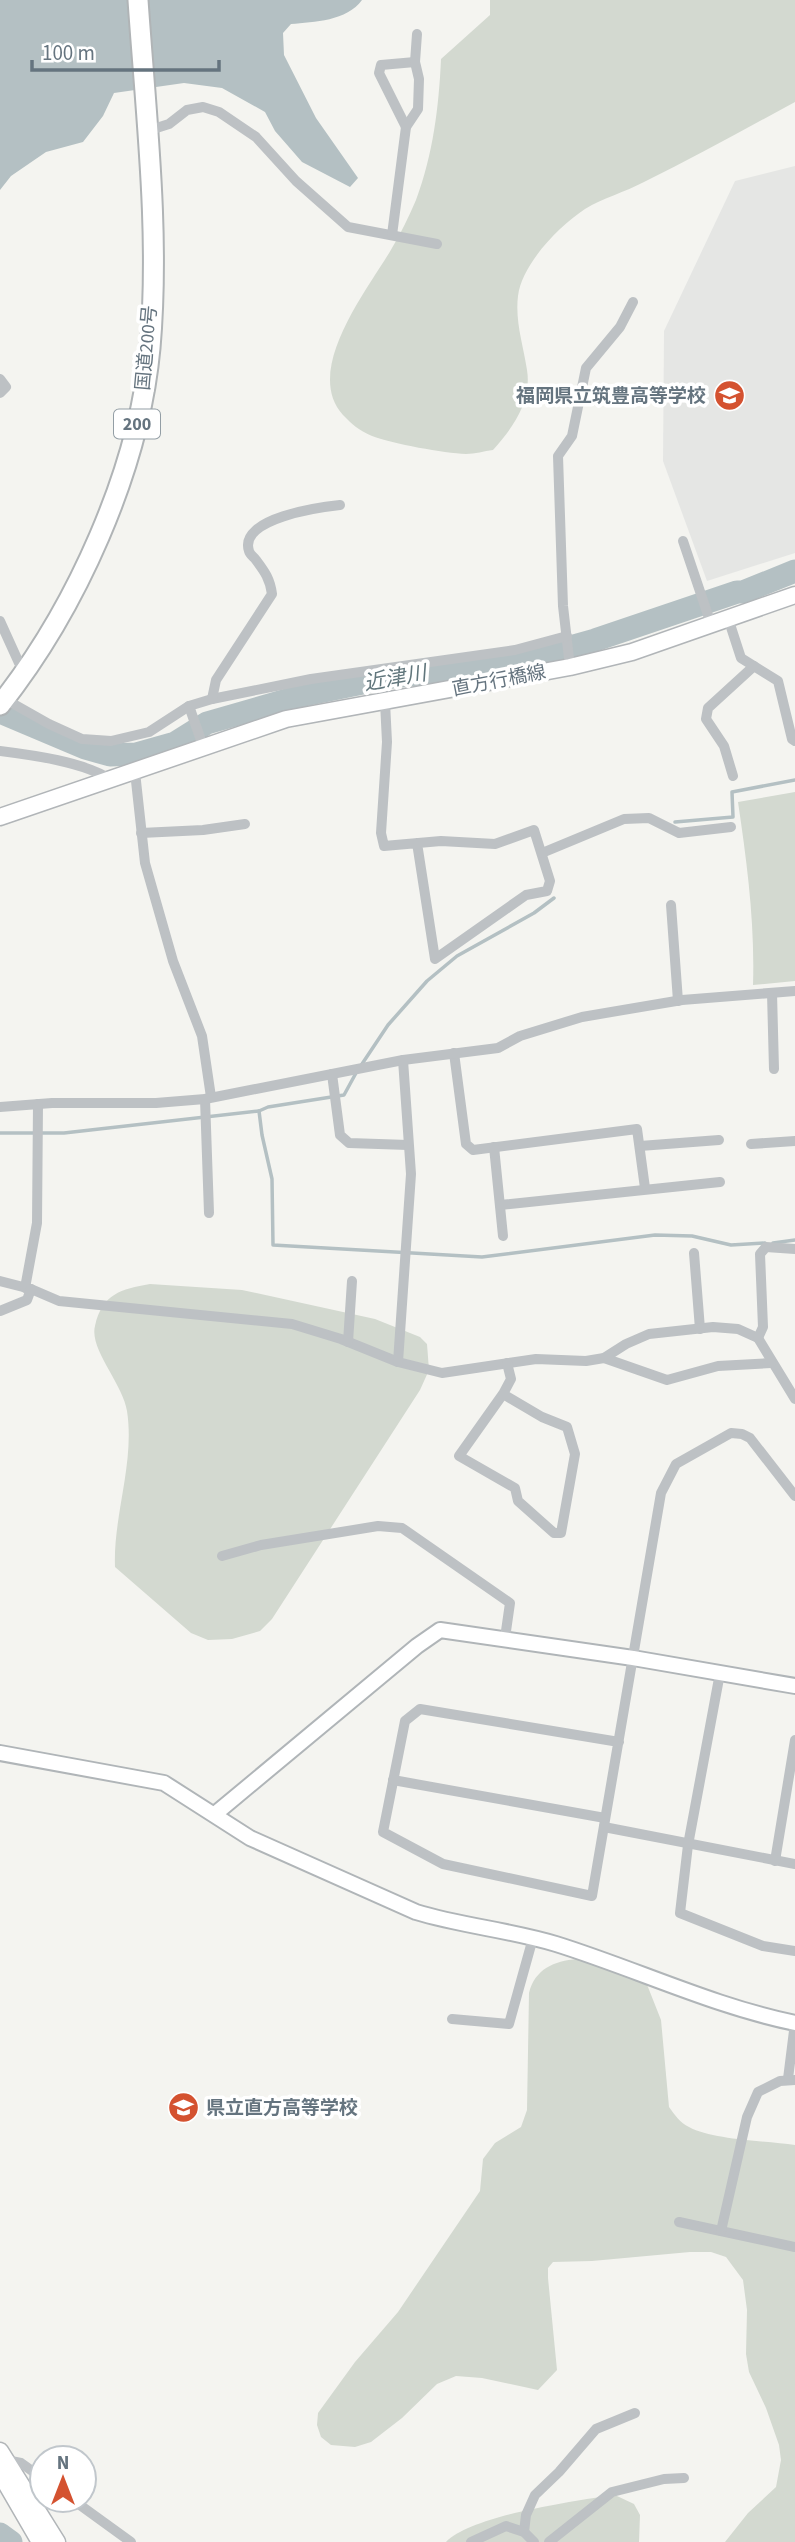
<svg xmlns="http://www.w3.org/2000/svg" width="795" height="2542" viewBox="0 0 795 2542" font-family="'Source Sans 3','Noto Sans JP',sans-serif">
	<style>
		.built { fill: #e5e6e4 }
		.green { fill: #d3d9d0 }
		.water { fill: #b4c0c3 }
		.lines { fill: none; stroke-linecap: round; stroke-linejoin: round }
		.stream { stroke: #b4c0c3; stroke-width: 3.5 }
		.river { stroke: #b4c0c3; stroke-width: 23 }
		.secondary-casing { stroke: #b0b5b8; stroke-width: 18 }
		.primary-casing { stroke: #b1b5b8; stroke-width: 19 }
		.highway-casing { stroke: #b0b4b6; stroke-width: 23 }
		.street { stroke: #bdc1c4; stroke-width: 10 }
		.secondary { stroke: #fff; stroke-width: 14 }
		.primary { stroke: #fff; stroke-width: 16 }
		.highway { stroke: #fff; stroke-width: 19 }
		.labels { text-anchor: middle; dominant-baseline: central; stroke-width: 7; stroke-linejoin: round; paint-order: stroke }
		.shield { fill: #fff; stroke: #939ea5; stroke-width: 2 }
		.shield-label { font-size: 18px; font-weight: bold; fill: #65747f }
		.street-label { font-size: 19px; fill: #65747f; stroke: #fff }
		.poi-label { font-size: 19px; font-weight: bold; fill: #65747f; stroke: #fff; text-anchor: end }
		.water-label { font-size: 21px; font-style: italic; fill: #61767c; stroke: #fff }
	</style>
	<rect width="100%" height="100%" fill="#f4f4f0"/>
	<polygon class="built" points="795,166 795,553 707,581 663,461 664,331 735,181"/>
	<g class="green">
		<path d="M 490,0 L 795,0 L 795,102 C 745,129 695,157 644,182 C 625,192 603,198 585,209 C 559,226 522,264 518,296 C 515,322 523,344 527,370 C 532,401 513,428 493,450 C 484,451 475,454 466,454 C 444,453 393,444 372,436 C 358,430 353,425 343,415 C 302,370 369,288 392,248 C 401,233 409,216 416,200 C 433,155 439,106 441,59 L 490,15 Z"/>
		<path d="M 795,792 L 795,981 L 753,985 C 755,923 747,863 738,802 Z"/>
		<path d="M 150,1284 L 242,1290 L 375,1319 L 420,1337 L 427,1344 L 429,1370 L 420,1390 L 272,1619 L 260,1631 L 232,1639 L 208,1640 L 191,1633 L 115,1567 C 113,1515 135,1463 127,1411 C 123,1384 89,1349 95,1326 C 102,1294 121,1289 150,1284 Z"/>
		<path d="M 577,1959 L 596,1960 L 646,1982 L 661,2020 L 669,2107 C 675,2115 680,2123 689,2127 C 713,2140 767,2141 795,2145 L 795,2542 L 725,2542 L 748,2513 L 776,2487 L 781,2460 L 779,2445 L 766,2408 L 749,2372 L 746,2354 L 747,2310 L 743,2280 L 726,2257 L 711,2252 L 690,2252 L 592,2261 L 553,2262 L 548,2268 L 548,2278 L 557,2370 L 538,2390 L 482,2378 L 456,2376 L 437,2384 L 402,2418 L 371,2442 L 355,2447 L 331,2445 L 321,2437 L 317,2425 L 318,2413 L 355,2362 L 398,2312 L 480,2191 L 483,2159 L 495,2143 L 521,2127 L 527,2110 L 529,1993 C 535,1969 554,1961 577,1959 Z"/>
		<path d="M 606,2496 L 617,2496 L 634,2504 L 640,2515 L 639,2542 L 446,2542 C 471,2516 569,2502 606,2496 Z"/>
	</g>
	<path class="water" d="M 0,0 L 362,0 C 347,21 314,22 291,24 L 283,33 L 284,55 L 316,118 L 358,178 L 350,187 L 302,162 L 275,131 L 265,112 L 222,88 L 184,83 L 114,93 L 103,116 L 83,142 L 46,152 L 11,176 L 0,190 Z"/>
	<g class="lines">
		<g class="stream">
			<polyline points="675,822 733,817 732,792 795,780"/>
			<polyline points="360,1067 388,1025 427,981 457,956 534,913 554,898"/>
			<polyline points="259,1111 262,1135 272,1179 273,1245 482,1257 655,1235 692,1236 731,1245 765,1243"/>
			<polyline points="0,1133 64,1133 259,1111 268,1107 344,1095 356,1073"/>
			<polyline points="773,1243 795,1240"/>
		</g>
		<g class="river">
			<polyline points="0,712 85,748 110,755 136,754 175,743 207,723 304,695 392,677 483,666 545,654 595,640 737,592 743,592 795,571"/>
			<polyline points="0,2534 11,2542"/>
		</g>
		<defs>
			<g id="secondary">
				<path d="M 0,1753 L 164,1783 L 250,1838 L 416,1912 C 462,1926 510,1930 556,1944 C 636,1969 713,2006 795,2023"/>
				<polyline points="215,1814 417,1646 440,1630 633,1658 795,1686"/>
			</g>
			<g id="primary">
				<polyline points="0,817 286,719 570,667 632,652 795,595"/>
				<polyline points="0,2451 57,2542"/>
				<polyline points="0,2473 40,2542"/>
			</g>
			<path id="highway" d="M 0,705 C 76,609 139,470 150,348 C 160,233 146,116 138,0"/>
		</defs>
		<use href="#secondary" class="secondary-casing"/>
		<use href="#primary" class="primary-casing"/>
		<use href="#highway" class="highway-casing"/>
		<g class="street">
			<polyline points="406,127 379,73 381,65 415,62"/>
			<polyline points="147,131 169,124 187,110 203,107 219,112 256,137 296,181 348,227 437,244"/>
			<polyline points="392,235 406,127 418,109 419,79 415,62 417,34"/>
			<polyline points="0,379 6,387 0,393"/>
			<polyline points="683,541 711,624"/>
			<polyline points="728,618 741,658 778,681 792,739 795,741"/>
			<polyline points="0,621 19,663 27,666"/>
			<polyline points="570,667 563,606 558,456 572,436 586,368 620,327 633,302"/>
			<polyline points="3,698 49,724 82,739 111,741 149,732 189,706 212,699 311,679 515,650 567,636"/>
			<path d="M 212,699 L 216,680 L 272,594 C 270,579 265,572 256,560 C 254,557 250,555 249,551 C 238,518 321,507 340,505"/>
			<polyline points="385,702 387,742 381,833 384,846 441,841 495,844 534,830 550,881 547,891 526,895 435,959 417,843"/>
			<polyline points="189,706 203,746"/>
			<path d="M 0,751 C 32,755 85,762 111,780"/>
			<polyline points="135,772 145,863 173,961 202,1036 211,1097"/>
			<polyline points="733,776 724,746 706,719 708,708 754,666"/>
			<polyline points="141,833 203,830 245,824"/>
			<polyline points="542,853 624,819 649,818 679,833 731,827"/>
			<polyline points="671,905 678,1001"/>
			<polyline points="772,993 774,1069"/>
			<polyline points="454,1053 466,1144 473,1150 637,1129 645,1188"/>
			<polyline points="332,1074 340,1135 349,1143 408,1145"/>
			<polyline points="205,1099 209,1213"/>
			<polyline points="0,1107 52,1103 156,1103 205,1099 403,1060 498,1048 520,1036 582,1017 682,1000 795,991"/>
			<polyline points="751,1144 795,1141"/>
			<polyline points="640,1146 719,1140"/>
			<polyline points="494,1147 503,1236"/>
			<polyline points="500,1205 720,1182"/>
			<polyline points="694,1253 700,1329"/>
			<polyline points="0,1281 31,1289 59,1301 292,1324 341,1339 398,1362 442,1373 536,1359 586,1361 604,1358 626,1344 649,1334 713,1327 738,1329 758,1338 795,1399"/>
			<polyline points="25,1288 37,1223 38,1104"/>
			<polyline points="0,1311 27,1300 31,1289"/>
			<polyline points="758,1338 763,1327 760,1254 766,1247 795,1249"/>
			<polyline points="348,1342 352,1281"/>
			<polyline points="604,1358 667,1380 718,1366 771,1363"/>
			<polyline points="398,1362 411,1174 403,1060"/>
			<polyline points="503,1394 542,1417 567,1427 575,1454 561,1533 554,1533 518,1501 515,1488 459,1456 503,1394 511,1379 507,1363"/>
			<polyline points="222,1556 261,1545 378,1526 402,1528 510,1603 505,1638"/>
			<polyline points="720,1673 688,1845 680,1913 763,1946 795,1951"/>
			<polyline points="619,1742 420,1709 405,1721 383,1832 443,1864 592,1896 661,1493 676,1464 731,1433 742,1434 750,1438 795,1496"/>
			<polyline points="393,1780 605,1818"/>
			<polyline points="604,1827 795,1864"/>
			<polyline points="775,1861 795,1740"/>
			<polyline points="452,2019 509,2024 533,1938"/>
			<polyline points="788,2079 795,2023"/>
			<polyline points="679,2222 795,2247"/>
			<polyline points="721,2231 747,2117 758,2092 780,2081 795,2080"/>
			<polyline points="6,2460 21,2463 42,2478"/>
			<polyline points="73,2500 131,2542"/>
			<polyline points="524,2532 526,2515 535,2495 559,2472 596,2429 635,2413"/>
			<polyline points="471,2542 506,2526 524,2532 534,2542"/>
			<polyline points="549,2542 612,2492 664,2479 684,2478"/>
		</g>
		<use href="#secondary" class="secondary"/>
		<use href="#primary" class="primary"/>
		<use href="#highway" class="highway"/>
	</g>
	<defs>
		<symbol id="school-disc" viewBox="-11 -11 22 22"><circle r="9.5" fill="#d45230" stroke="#fff"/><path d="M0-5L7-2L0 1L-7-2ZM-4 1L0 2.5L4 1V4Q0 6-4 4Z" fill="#fff"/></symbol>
	</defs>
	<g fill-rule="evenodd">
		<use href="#school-disc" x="712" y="378" width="35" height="35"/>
		<use href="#school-disc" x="166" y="2090" width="35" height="35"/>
	</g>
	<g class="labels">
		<rect class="shield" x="114" y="409.5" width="46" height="29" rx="5"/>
		<g class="shield-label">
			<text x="137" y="424">200</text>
		</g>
		<g class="street-label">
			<text transform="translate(147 348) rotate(-85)">国道200号</text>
			<text transform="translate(499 681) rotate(-11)">直方行橋線</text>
		</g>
		<g class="poi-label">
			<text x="706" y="396">福岡県立筑豊高等学校</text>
			<text x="206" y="2108" text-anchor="start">県立直方高等学校</text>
		</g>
		<g class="water-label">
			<text transform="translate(395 678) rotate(-10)">近津川</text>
		</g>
	</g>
	<g transform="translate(63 2479)"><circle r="33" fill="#ffffff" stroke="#c1c7cc" stroke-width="2"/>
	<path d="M0-5L12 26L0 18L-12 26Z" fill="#d45230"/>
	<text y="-10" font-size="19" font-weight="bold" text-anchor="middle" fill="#65747f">N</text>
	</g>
	<path d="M32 60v10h187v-10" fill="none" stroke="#65747f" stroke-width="3.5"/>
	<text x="42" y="60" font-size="21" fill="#65747f" stroke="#ffffff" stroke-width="5" paint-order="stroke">100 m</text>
</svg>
